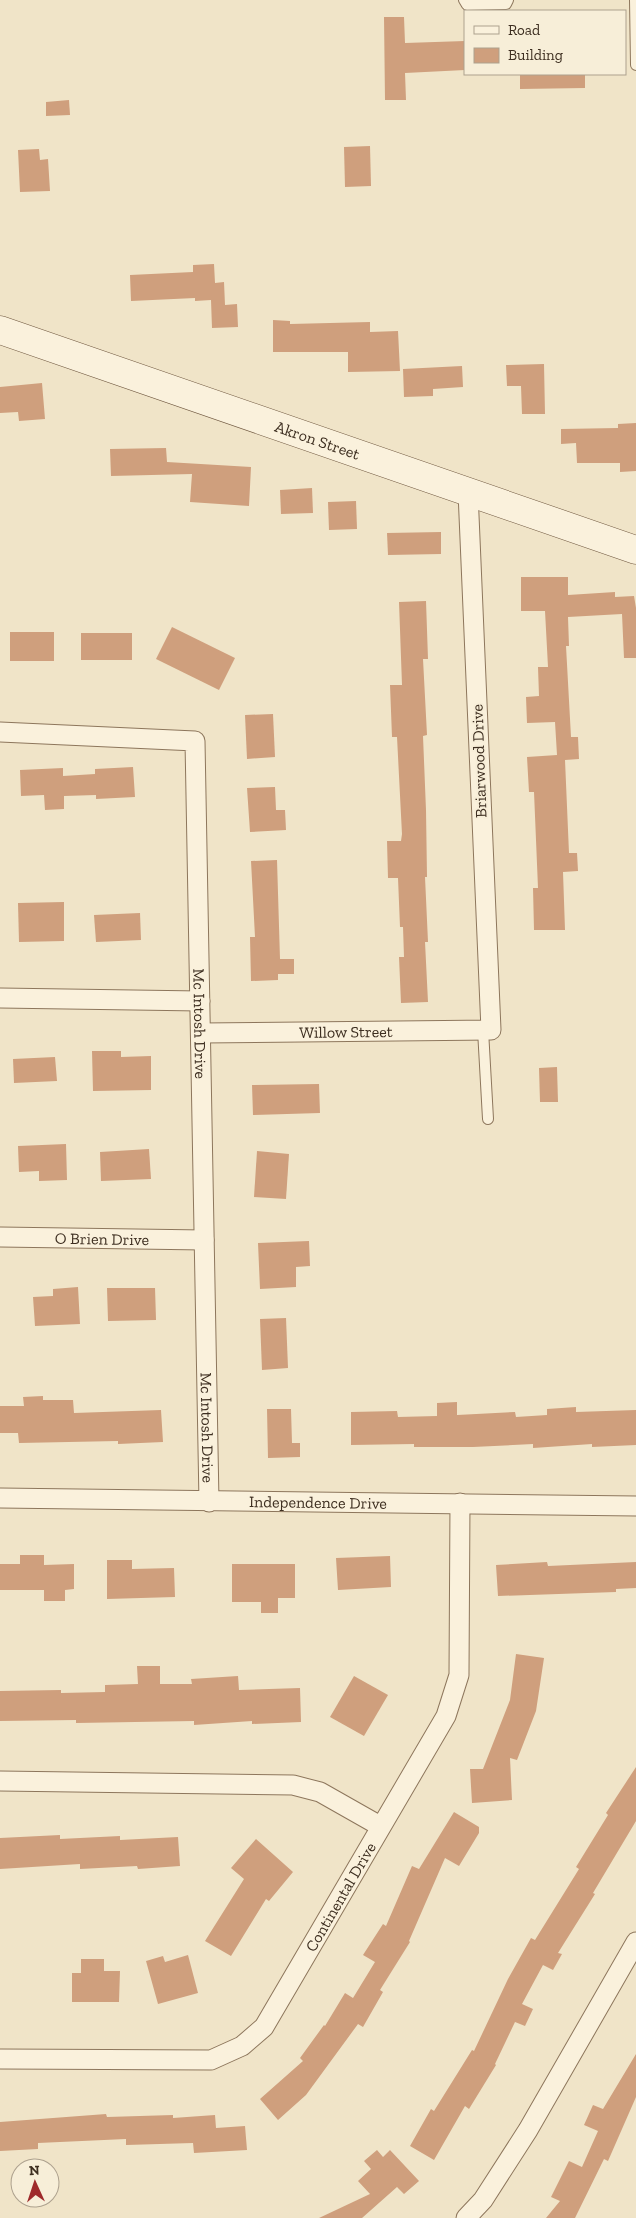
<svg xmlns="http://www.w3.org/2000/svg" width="636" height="2218" viewBox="0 0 636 2218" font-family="'Zilla Slab',serif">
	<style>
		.building { fill: #cf9f7d }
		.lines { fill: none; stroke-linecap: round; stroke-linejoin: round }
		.lane-casing { stroke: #8d765c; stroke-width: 12 }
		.street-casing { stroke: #8d765c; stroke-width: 21 }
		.secondary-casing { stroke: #6f573f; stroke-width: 29 }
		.lane { stroke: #faf1dc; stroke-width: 10 }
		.street { stroke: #faf1dc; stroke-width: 19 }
		.secondary { stroke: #faf1dc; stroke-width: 28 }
		.labels { text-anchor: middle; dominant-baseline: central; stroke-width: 4; stroke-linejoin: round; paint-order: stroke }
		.street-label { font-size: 16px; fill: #3d2e20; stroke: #f7eed8 }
	</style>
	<rect width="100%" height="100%" fill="#f0e4c8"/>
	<g class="building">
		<polygon points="384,17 404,17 405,43 465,41 465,70 405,73 406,100 385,100"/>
		<polygon points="520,74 585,74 585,88 520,89"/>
		<polygon points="69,100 70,115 46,116 46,102"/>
		<polygon points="370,146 371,186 345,187 344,147"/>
		<polygon points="39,149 40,160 48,159 50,191 20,192 18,150"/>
		<polygon points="214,264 215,283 224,282 225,305 237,304 238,327 212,328 211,300 195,301 195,298 131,301 130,275 193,272 193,265"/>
		<polygon points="273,320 290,321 290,324 370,322 370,332 398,331 400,371 348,372 348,352 273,352"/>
		<polygon points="544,364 545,414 522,414 521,386 507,386 506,365"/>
		<polygon points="462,366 463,387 433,389 433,396 404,397 403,369"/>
		<polygon points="42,383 45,419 19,421 18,412 0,413 0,387"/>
		<polygon points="636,423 636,471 620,472 620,463 577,463 576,443 561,444 561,429 618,428 618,424"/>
		<polygon points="166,448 167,462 251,467 249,506 190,502 192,474 111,476 110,449"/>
		<polygon points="312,488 313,513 281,514 280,490"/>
		<polygon points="356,501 357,529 329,530 328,502"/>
		<polygon points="441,532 441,554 388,555 387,533"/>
		<polygon points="521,577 568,577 568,595 615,592 615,597 634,596 636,608 636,658 624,658 622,614 568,617 569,646 566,646 571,737 578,737 579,759 565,760 569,853 577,853 578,871 563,872 565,930 534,930 533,888 538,888 534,792 529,792 527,757 557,755 555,722 527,723 526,697 539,696 538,667 548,667 545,611 521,611"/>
		<polygon points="426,601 428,659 423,659 427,735 423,736 426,810 427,877 425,877 428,942 425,942 428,1002 401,1003 399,957 404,957 403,927 400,927 398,878 388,878 387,841 401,841 402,834 397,737 392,737 390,685 402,685 399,602"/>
		<polygon points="172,627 235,658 219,690 156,659"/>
		<rect x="10" y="632" width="44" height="29"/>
		<rect x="81" y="633" width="51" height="27"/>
		<polygon points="273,714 275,757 247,759 245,715"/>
		<polygon points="133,767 135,797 96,799 96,795 64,796 64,809 45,810 44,795 21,796 20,770 63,768 63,776 95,774 95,769"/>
		<polygon points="275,787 276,810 285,810 286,830 250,832 247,788"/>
		<polygon points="277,860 280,959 294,959 294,974 278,974 278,980 251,981 250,937 255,937 251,861"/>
		<polygon points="64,902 64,941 19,942 18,903"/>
		<polygon points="140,913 141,940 96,942 94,915"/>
		<polygon points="92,1051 121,1051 121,1057 151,1056 151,1090 93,1091"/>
		<polygon points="55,1057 57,1081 14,1083 13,1059"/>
		<polygon points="557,1067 558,1102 540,1102 539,1068"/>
		<polygon points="319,1084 320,1113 253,1115 252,1085"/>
		<polygon points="66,1144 67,1180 39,1181 39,1171 19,1172 18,1146"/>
		<polygon points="149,1149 151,1179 101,1181 100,1152"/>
		<polygon points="257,1151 289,1154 286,1199 254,1197"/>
		<polygon points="309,1241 310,1266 296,1267 296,1287 260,1289 258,1243"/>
		<polygon points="78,1287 80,1324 35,1326 33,1297 53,1296 53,1289"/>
		<polygon points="107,1288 155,1288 156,1320 108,1321"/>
		<polygon points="286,1318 288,1368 262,1370 260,1319"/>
		<polygon points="43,1396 43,1400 73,1400 74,1413 161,1410 163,1442 118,1444 118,1441 19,1443 18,1433 0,1433 0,1406 24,1406 23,1397"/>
		<polygon points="457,1402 457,1415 515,1412 516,1417 547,1415 547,1409 576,1407 576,1412 636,1410 636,1445 592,1447 592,1444 533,1448 533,1444 473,1447 414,1447 414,1444 351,1445 351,1412 397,1411 398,1417 437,1416 437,1403"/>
		<polygon points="267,1409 291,1409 292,1443 300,1443 300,1457 268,1458"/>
		<polygon points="20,1555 44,1555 44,1565 74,1564 74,1589 65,1590 65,1601 44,1601 44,1590 0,1590 0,1564 20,1564"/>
		<polygon points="390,1556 391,1587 338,1590 336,1558"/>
		<polygon points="107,1560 132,1560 132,1569 174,1568 175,1597 107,1599"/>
		<polygon points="547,1562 548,1566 636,1562 636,1588 616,1589 616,1592 498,1596 496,1565"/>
		<polygon points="232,1564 295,1564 295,1598 278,1598 278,1613 261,1613 261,1602 232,1602"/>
		<polygon points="516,1654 544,1658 536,1711 517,1760 510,1758 512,1800 472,1803 470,1769 483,1769 510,1700"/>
		<polygon points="137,1666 160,1666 160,1684 192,1684 191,1679 238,1676 239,1690 300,1688 301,1722 252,1724 252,1721 194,1725 194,1721 76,1723 76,1720 0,1721 0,1691 61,1690 61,1693 105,1692 105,1685 138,1684"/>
		<polygon points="354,1676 388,1695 364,1736 330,1717"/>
		<polygon points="636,1767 636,1821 593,1893 595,1894 558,1953 562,1954 553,1970 543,1965 522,2004 533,2009 525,2026 515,2022 495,2064 496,2065 469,2109 465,2106 434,2160 410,2146 431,2109 434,2111 472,2050 474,2051 508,1979 531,1938 535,1940 579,1869 576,1867 608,1815 606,1813"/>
		<polygon points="454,1812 479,1827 479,1833 459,1866 445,1858 409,1941 410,1942 380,1990 383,1992 363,2027 358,2024 306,2095 278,2120 260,2099 303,2061 300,2058 324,2025 325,2026 345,1993 353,1998 375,1962 363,1955 383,1924 386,1926 412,1866 419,1869"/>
		<polygon points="60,1835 60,1839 120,1836 120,1840 178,1837 180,1866 138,1869 137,1866 80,1869 80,1864 0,1869 0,1838"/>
		<polygon points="256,1839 293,1872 269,1901 266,1899 231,1956 205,1941 244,1879 231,1868"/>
		<polygon points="188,1955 198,1993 158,2004 146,1961 163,1956 165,1962"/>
		<polygon points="81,1959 104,1959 104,1971 120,1971 119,2002 72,2002 72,1973 81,1973"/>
		<polygon points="636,2054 636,2097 608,2161 604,2159 575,2218 546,2218 560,2201 551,2197 569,2161 582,2167 598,2131 584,2125 593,2105 603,2109"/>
		<polygon points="106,2114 107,2117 173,2115 173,2118 215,2115 216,2128 245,2126 247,2150 194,2153 193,2143 126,2145 126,2139 38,2143 38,2149 0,2151 0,2122"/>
		<polygon points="377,2150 383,2157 390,2150 419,2181 404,2194 397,2187 362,2218 319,2218 370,2194 358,2181 371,2169 364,2161"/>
	</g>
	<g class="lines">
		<defs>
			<g id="lane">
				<polyline points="464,0 467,5 506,4 508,0"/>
				<polyline points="635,0 636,65"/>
				<polyline points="483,1030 488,1119"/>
			</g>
			<g id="street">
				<path id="s1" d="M 0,732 L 195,741 L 209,1502"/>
				<polyline points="0,998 200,1001"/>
				<path id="s2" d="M 202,1033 L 491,1030 L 468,492"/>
				<path id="s3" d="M 0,1237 L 204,1240"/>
				<path id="s4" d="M 0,1498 L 636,1506"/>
				<polyline points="0,1781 293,1785 320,1792 380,1826"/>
				<path id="s5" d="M 0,2059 L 211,2060 L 242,2046 L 264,2027 L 446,1716 L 459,1675 L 460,1503"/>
				<polyline points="466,2218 483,2200 528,2130 636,1942"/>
			</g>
			<g id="secondary">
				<path id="s6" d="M 0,330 L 636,550"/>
			</g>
		</defs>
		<use href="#lane" class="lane-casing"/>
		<use href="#street" class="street-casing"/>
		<use href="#secondary" class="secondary-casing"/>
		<use href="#lane" class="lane"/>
		<use href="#street" class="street"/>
		<use href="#secondary" class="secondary"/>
	</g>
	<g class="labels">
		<g class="street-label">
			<text stroke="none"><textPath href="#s6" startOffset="336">Akron Street</textPath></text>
			<text transform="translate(479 761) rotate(-92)">Briarwood Drive</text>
			<text stroke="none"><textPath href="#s1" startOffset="478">Mc Intosh Drive</textPath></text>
			<text stroke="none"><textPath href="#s2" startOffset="144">Willow Street</textPath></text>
			<text stroke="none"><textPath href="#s3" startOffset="102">O Brien Drive</textPath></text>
			<text stroke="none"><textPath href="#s1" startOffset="882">Mc Intosh Drive</textPath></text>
			<text stroke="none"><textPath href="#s4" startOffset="318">Independence Drive</textPath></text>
			<text stroke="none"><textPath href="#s5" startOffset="425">Continental Drive</textPath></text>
		</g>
	</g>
	<rect x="464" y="10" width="162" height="65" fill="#f7eed8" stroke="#ada18e"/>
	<rect x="474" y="26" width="25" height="8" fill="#faf1dc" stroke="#ada18e"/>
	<text x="508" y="35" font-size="15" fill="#3d2e20">Road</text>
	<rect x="474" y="48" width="25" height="15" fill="#cf9f7d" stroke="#ada18e"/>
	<text x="508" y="60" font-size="15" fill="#3d2e20">Building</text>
	<g transform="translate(35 2183) rotate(357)"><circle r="24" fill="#f7eed8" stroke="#ada18e"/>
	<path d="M0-4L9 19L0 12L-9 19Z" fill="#9e2a2b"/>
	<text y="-8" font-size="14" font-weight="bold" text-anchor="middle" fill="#3d2e20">N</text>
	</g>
</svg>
